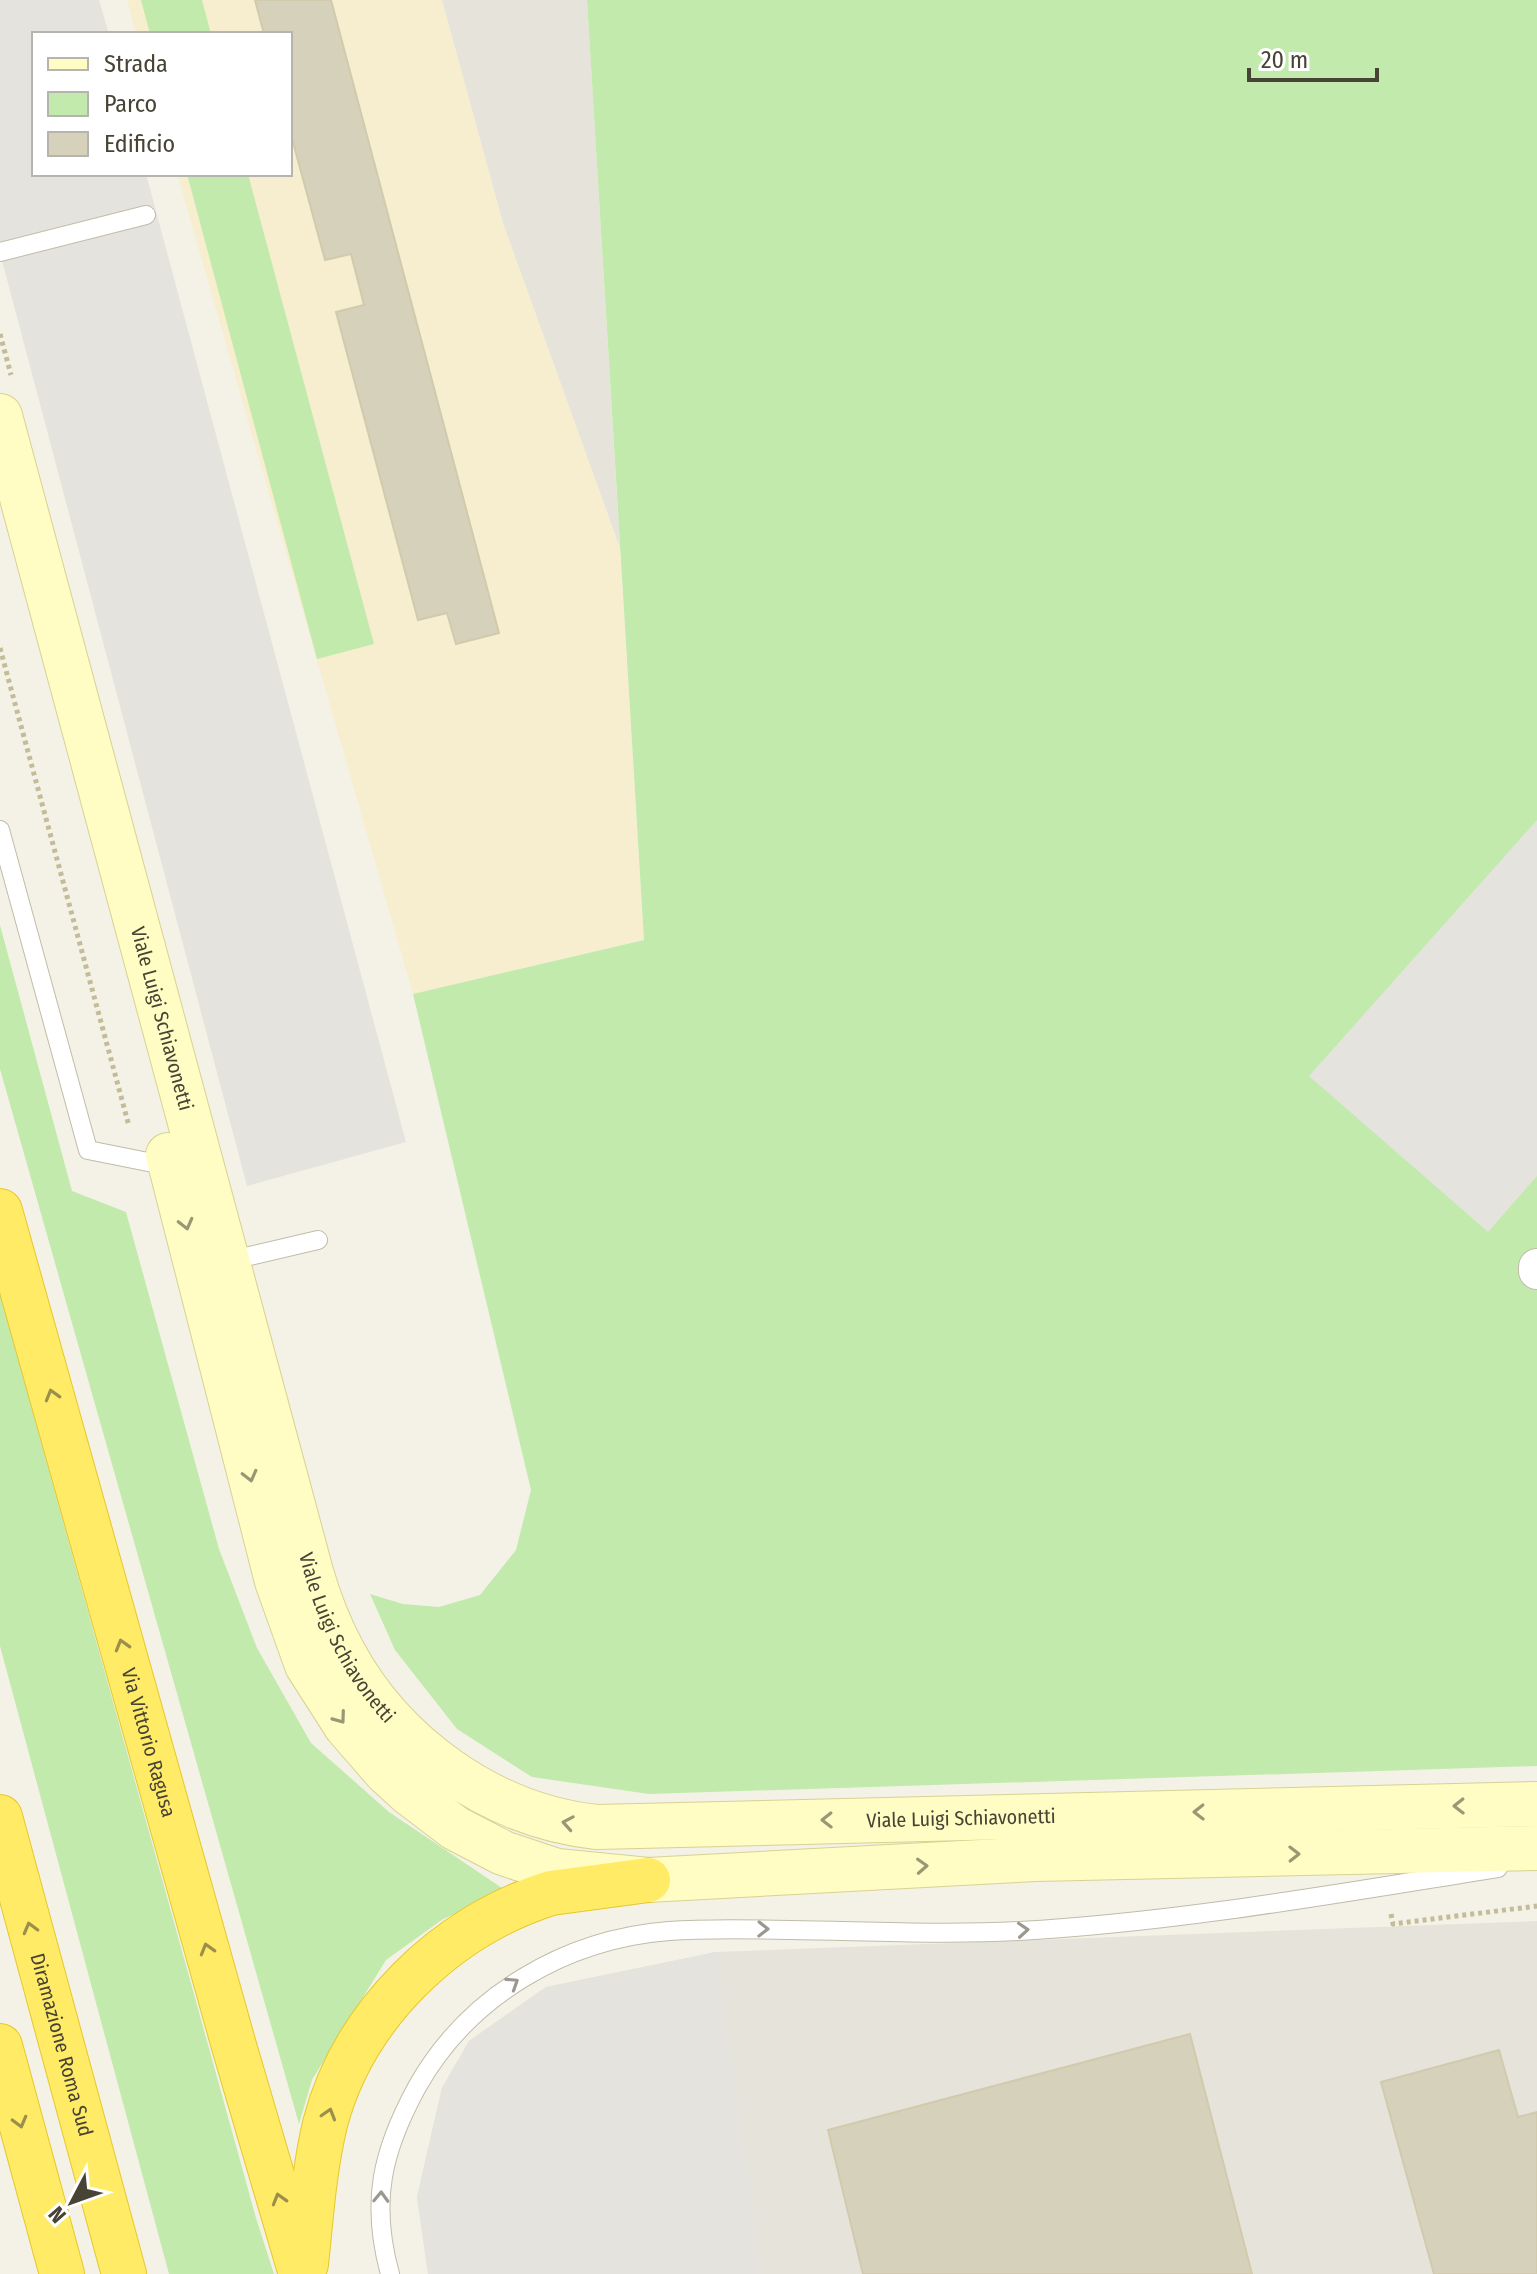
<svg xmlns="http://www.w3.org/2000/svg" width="1537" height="2274" viewBox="0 0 1537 2274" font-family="'Fira Sans Condensed',sans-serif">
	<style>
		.commercial { fill: #f7eecf }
		.industrial { fill: #e6e3db }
		.green { fill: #c2eaac }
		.parking { fill: #e4e3de }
		.building { fill: #d6d1ba; stroke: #d1caad; stroke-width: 2 }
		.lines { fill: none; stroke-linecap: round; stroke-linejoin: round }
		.lane-casing { stroke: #c0bca8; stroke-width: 20 }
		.street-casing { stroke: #c0bca8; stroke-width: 38 }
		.secondary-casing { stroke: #d7d293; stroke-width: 46 }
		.highway-casing { stroke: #e6c72e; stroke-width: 46 }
		.path { stroke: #c2bc98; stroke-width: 5; stroke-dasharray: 4 4; stroke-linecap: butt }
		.lane { stroke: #fff; stroke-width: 18 }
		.street { stroke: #fff; stroke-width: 36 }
		.secondary { stroke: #fffdc4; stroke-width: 44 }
		.highway { stroke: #ffeb65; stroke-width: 44 }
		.oneway { stroke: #9a9775 }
		.oneway2 { stroke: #9a8f4b }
		.oneway3 { stroke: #9a9890 }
		.labels { text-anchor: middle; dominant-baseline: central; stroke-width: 7; stroke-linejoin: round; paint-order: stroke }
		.street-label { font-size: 20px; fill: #474335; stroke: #fff }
	</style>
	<rect width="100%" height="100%" fill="#f4f2e6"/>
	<polygon class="commercial" points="127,0 442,0 503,223 620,548 644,940 413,994 177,174 290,174 290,34 136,34"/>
	<g class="industrial">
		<polygon points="442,0 587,0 620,548 503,223"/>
		<polygon points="1537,1921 1537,2274 428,2274 417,2197 442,2088 469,2041 546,1987 716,1952"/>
	</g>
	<g class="green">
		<polygon points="141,0 202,0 211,34 150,34"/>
		<polygon points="587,0 1537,0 1537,1766 649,1794 532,1777 457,1729 395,1650 370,1594 403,1604 439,1607 480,1595 516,1550 531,1490 413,994 644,940"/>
		<polygon points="187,174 248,174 374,644 317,659"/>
		<polygon points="0,925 72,1191 126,1212 219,1549 257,1648 311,1743 389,1812 508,1892 443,1919 386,1960 312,2080 299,2124 0,1069"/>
		<polygon points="0,1294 256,2218 274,2274 169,2274 0,1646"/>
	</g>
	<g class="parking">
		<polygon points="0,0 99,0 109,34 34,34 34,174 146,174 406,1142 247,1186 0,253"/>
		<polygon points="1537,820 1537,1176 1488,1232 1309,1076"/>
		<polygon points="716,1952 762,2274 428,2274 417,2197 442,2088 469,2041 546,1987"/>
	</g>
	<g class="building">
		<polygon points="255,0 331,0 499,633 456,644 447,613 418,620 336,312 364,305 351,254 325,260 290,131 290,34 264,34"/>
		<polygon points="1190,2034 1252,2274 863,2274 828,2130"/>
		<polygon points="1499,2050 1518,2117 1537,2112 1537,2274 1434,2274 1381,2082"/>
	</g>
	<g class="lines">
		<defs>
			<g id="lane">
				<polyline points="0,252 146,215"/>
				<polyline points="0,830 88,1150 168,1166"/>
				<polyline points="228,1261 318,1240"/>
				<path d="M 390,2274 C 370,2202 382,2151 417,2087 C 468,1996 565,1939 669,1931 C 709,1928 750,1929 790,1930 C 866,1931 943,1935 1019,1931 C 1179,1922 1339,1893 1498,1868"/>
			</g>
			<polyline id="street" points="1537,1267 1537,1271"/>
			<g id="secondary">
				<path id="s1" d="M 0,416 L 311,1572 C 319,1600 329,1626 343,1652 C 393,1745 491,1816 597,1827 L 1537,1804"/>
				<polyline points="168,1155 277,1581 307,1665 346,1726 386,1772 409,1793 455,1828 503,1853 557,1871 648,1880 1036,1859 1537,1848"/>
			</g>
			<g id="highway">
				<path id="s2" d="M 0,1211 L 234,2046 L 301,2274"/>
				<path id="s3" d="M 0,1817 L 124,2274"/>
				<polyline points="0,2046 62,2274"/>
				<path d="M 306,2264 C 311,2217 314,2170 325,2124 C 353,2016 445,1926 551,1893 L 648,1880"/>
			</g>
		</defs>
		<use href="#lane" class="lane-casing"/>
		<use href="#street" class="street-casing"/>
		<use href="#secondary" class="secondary-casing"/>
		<use href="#highway" class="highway-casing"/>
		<g class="path">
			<polyline points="0,334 11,375"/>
			<polyline points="0,648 129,1126"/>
			<polyline points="1391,1914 1393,1924 1537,1906"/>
		</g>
		<use href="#lane" class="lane"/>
		<use href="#street" class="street"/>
		<use href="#secondary" class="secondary"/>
		<use href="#highway" class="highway"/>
	</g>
	<defs><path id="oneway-chevron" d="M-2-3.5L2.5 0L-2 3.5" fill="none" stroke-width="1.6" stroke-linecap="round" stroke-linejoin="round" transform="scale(2)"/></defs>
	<g class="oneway">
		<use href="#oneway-chevron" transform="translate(186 1224) rotate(76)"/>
		<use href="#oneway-chevron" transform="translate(250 1476) rotate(76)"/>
		<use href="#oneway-chevron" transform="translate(340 1718) rotate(54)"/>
		<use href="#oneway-chevron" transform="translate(1459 1806) rotate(179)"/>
		<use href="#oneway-chevron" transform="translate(1199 1812) rotate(179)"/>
		<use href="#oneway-chevron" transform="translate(827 1820) rotate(179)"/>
		<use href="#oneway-chevron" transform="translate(568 1823) rotate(-170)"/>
		<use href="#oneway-chevron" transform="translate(1294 1854) rotate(-1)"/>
		<use href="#oneway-chevron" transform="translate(922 1866) rotate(-3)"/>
	</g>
	<g class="oneway2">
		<use href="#oneway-chevron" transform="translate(52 1395) rotate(-106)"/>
		<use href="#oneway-chevron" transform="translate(122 1645) rotate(-106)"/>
		<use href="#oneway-chevron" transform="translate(30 1928) rotate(-105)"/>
		<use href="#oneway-chevron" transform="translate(207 1949) rotate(-106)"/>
		<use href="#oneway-chevron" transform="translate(329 2114) rotate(-73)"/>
		<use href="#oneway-chevron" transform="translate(20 2122) rotate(75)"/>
		<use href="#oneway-chevron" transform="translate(279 2199) rotate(-106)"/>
	</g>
	<g class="oneway3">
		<use href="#oneway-chevron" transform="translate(763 1929) rotate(1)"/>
		<use href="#oneway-chevron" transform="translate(1023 1930) rotate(-4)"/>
		<use href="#oneway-chevron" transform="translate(513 1983) rotate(-33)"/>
		<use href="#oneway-chevron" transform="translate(381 2197) rotate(-88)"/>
	</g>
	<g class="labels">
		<g class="street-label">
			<text stroke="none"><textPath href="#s1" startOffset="624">Viale Luigi Schiavonetti</textPath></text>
			<text stroke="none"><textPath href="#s1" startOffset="1272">Viale Luigi Schiavonetti</textPath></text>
			<text stroke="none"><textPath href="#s2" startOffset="552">Via Vittorio Ragusa</textPath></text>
			<text stroke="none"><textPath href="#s1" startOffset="1968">Viale Luigi Schiavonetti</textPath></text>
			<text stroke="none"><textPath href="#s3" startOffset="236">Diramazione Roma Sud</textPath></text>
		</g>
	</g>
	<rect x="32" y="32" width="260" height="144" fill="#ffffff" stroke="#b5b4ae" stroke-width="2"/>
	<rect x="48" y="58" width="40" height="12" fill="#fffdc4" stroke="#b5b4ae" stroke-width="2"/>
	<text x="104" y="72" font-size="24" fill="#474335">Strada</text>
	<rect x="48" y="92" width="40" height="24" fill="#c2eaac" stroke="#b5b4ae" stroke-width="2"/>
	<text x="104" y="112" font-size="24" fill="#474335">Parco</text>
	<rect x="48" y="132" width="40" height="24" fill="#d6d1ba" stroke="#b5b4ae" stroke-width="2"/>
	<text x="104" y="152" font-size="24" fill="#474335">Edificio</text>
	<g transform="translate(72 2202) rotate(229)" stroke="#ffffff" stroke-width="6" paint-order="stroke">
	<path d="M0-6L14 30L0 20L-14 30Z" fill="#474335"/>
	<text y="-12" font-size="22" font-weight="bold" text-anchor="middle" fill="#474335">N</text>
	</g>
	<path d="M1249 68v12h128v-12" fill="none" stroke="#474335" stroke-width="4"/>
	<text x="1261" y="68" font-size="24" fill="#474335" stroke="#ffffff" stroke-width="6" paint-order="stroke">20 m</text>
</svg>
